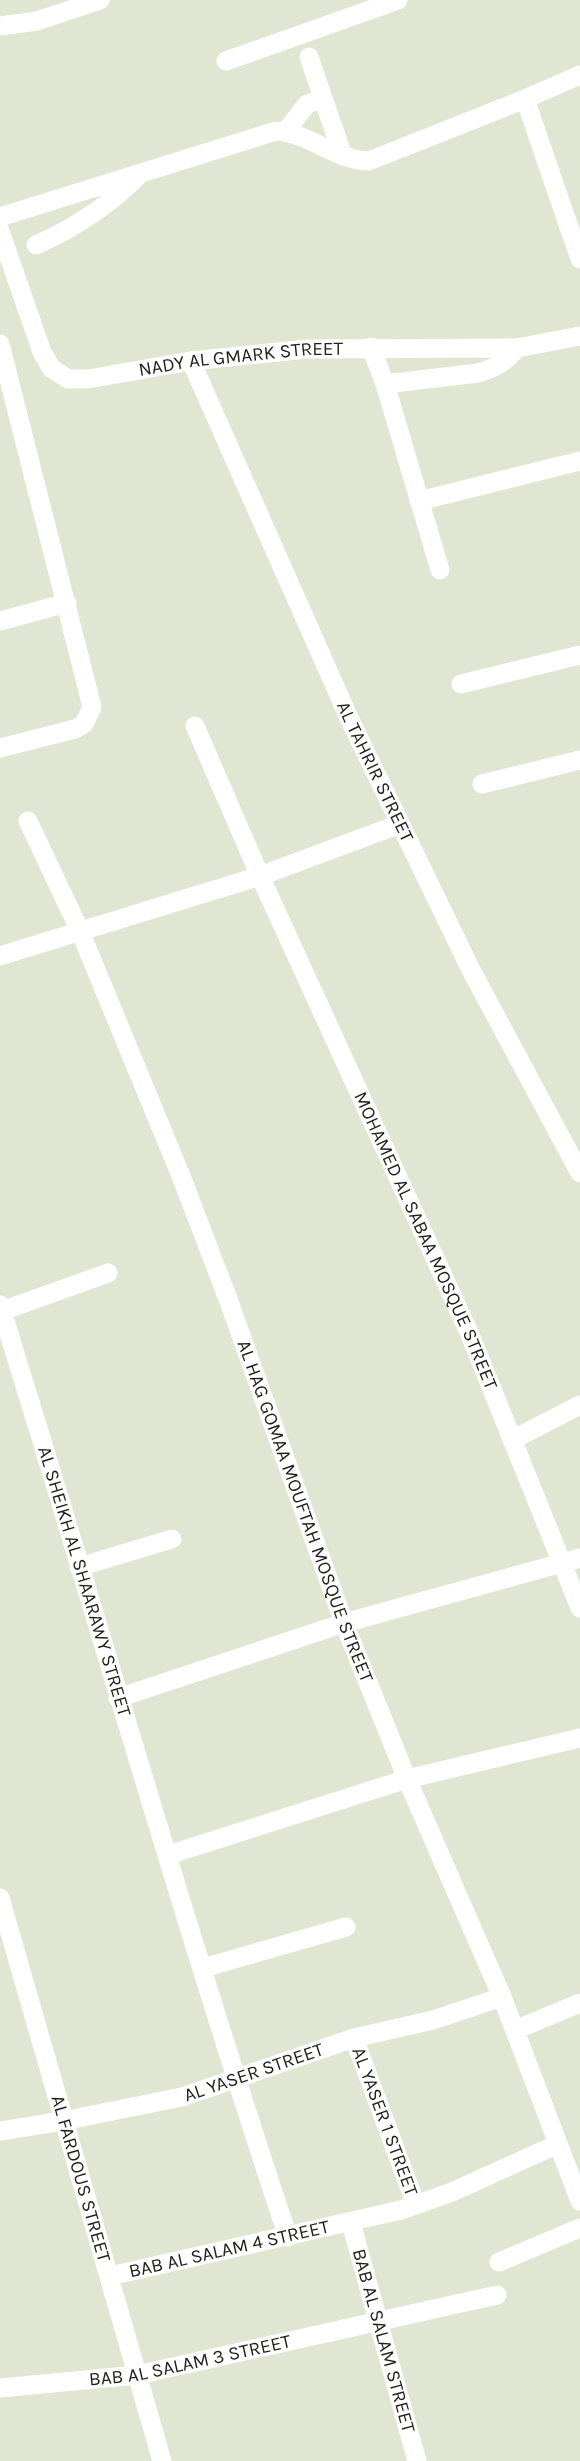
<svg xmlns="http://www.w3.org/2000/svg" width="580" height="2461" viewBox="0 0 580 2461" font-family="Karla,sans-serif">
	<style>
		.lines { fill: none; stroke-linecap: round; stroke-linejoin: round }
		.minor { stroke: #fff; stroke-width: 19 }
		.labels { text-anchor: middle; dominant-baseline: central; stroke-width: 5; stroke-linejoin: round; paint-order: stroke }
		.street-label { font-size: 19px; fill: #1e2019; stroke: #edf3df }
	</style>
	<rect width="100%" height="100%" fill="#e0e6d2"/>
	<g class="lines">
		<g class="minor">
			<polyline points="0,26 37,21 100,0"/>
			<polyline points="309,57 343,156"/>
			<polyline points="226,61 398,0"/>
			<polyline points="525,99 580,259"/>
			<polyline points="285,132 307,104 323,99"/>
			<path d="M 0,217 L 276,131 C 309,133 335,160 369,161 L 525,99 L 580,75"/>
			<path id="s1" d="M 0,231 L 42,352 L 51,368 L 68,379 L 88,379 L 191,361 L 307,349 L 517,348 L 580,336"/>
			<path d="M 36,245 C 77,227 110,205 141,173"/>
			<polyline points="0,344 92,707 84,724 75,729 0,748"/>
			<polyline points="371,347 385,384 440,570"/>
			<path id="s2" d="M 191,361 L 349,718 L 471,970 L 580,1173"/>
			<path d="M 385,384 L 478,373 C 496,368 505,362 517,348"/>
			<polyline points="419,501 580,461"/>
			<polyline points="0,621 67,603"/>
			<polyline points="461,684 580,655"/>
			<path id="s3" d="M 195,726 L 260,876 L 471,1337 L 580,1608"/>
			<polyline points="482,784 580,760"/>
			<path id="s4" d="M 28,821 L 80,931 L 181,1176 L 228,1299 L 344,1623 L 407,1779 L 502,1997 L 580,2201"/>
			<polyline points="0,956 260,876 400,824"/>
			<path id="s5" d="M 0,1305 C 97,1615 185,1929 288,2237"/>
			<polyline points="2,1311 108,1273"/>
			<polyline points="512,1440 580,1405"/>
			<polyline points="79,1567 172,1539"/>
			<polyline points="118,1698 344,1623 580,1558"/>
			<polyline points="168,1855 407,1779 580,1738"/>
			<path id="s6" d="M 0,1898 L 162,2461"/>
			<polyline points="203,1968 346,1927"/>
			<polyline points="515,2030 580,2003"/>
			<path id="s7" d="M 354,2038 L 416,2205"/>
			<path id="s8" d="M 0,2131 L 63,2121 L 182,2097 L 354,2038 L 433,2020 L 502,1997"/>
			<path id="s9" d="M 351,2223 L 417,2461"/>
			<polyline points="499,2262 580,2228"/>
			<path id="s10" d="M 110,2276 L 401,2210 L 452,2192 L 558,2144"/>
			<path id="s11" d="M 0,2388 L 137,2375 L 497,2295"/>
		</g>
	</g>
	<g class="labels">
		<g class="street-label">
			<text stroke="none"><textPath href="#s1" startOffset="341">NADY AL GMARK STREET</textPath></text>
			<text stroke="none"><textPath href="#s2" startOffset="450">AL TAHRIR STREET</textPath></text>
			<text stroke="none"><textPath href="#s3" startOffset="564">MOHAMED AL SABAA MOSQUE STREET</textPath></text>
			<text stroke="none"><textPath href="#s4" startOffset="744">AL HAG GOMAA MOUFTAH MOSQUE STREET</textPath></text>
			<text stroke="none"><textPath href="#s5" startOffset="289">AL SHEIKH AL SHAARAWY STREET</textPath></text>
			<text stroke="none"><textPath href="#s8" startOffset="261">AL YASER STREET</textPath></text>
			<text stroke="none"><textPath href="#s7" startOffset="89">AL YASER 1 STREET</textPath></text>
			<text stroke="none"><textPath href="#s6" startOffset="292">AL FARDOUS STREET</textPath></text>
			<text stroke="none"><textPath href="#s10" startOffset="122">BAB AL SALAM 4 STREET</textPath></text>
			<text stroke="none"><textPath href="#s9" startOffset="122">BAB AL SALAM STREET</textPath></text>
			<text stroke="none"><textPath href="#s11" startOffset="192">BAB AL SALAM 3 STREET</textPath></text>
		</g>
	</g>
</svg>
